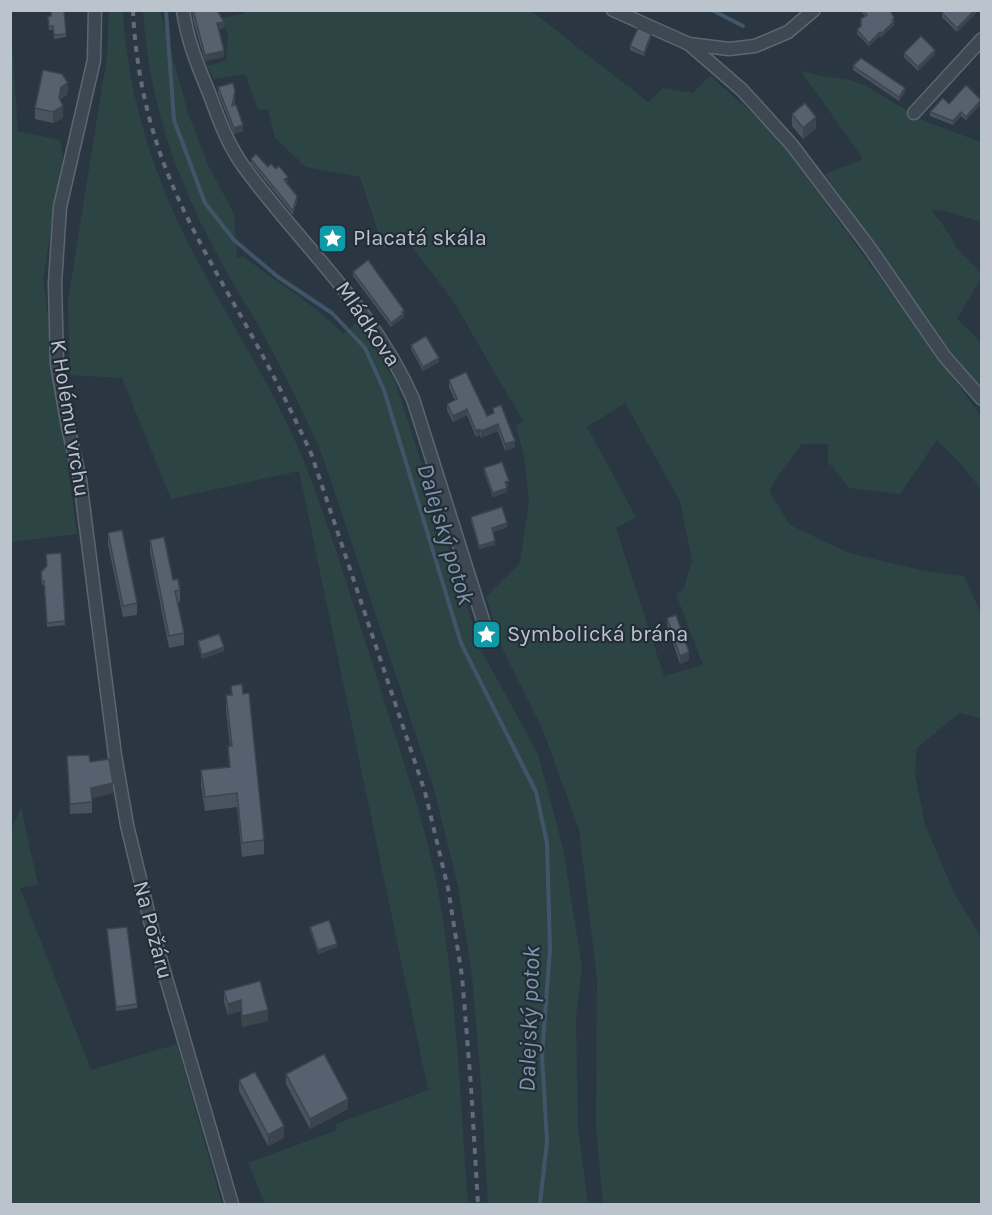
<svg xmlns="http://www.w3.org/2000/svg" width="992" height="1215" viewBox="0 0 992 1215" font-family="Karla,sans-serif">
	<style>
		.green { fill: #2d4444; fill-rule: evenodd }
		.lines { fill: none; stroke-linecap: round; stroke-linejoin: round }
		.stream { stroke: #415569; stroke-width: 4 }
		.street-casing { stroke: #5c666f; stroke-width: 15 }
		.street { stroke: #3e4852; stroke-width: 12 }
		.rail { stroke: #616c79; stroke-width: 4; stroke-dasharray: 6 6; stroke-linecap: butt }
		.wall { fill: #49535f }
		.shaded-wall { fill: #3c444e }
		.building { fill: #55616f; stroke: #3c444e; stroke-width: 1.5 }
		.labels { text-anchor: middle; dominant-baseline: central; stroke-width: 4.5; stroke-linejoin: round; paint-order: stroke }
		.poi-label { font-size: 22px; fill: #bbc3cc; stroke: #232d38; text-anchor: start }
		.street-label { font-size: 22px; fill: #bbc3cc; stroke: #232d38 }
		.water-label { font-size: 24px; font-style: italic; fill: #7f96ab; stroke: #232d38 }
	</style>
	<rect width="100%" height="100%" fill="#2a3642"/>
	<g class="green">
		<path d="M 530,10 L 648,102 L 663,88 L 693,93 L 710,76 L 758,118 L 785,148 L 981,416 L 981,489 L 958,461 L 937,440 L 900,494 L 849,488 L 828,462 L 828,444 L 802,444 L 779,474 L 769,491 L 790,525 L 849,553 L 925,571 L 964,576 L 981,614 L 981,718 L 959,713 L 916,749 L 915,776 L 925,824 L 955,895 L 981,937 L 981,1204 L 603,1204 L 596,1127 L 597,979 L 579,829 L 542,728 L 503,650 L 486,597 L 520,563 L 529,501 L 524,456 L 516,426 L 523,421 L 452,299 L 404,236 L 384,249 L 360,177 L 306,167 L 275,138 L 268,109 L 258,109 L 245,74 L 214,79 L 207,66 L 226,60 L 228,34 L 220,18 L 244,14 L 245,11 ZM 625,403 L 680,501 L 692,561 L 683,590 L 676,594 L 703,665 L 664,676 L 616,528 L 636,517 L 587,427 Z"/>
		<path d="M 109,11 L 123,11 C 128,100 156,183 198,262 C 233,327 274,389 302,457 C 332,531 354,609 379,684 C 400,753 425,820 438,891 C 457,994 460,1099 468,1204 L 265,1204 L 248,1163 L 337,1130 L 336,1124 L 428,1090 L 299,471 L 171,499 L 122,378 L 70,375 L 68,300 L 107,56 Z"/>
		<path d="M 143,11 L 160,11 L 188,113 L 208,165 L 234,214 L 237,258 L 243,256 C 276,282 314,303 343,334 L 358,321 L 395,381 L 482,652 L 538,754 L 563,848 L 582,967 L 576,1017 L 578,1128 L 588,1204 L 488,1204 L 481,1085 L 472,975 L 458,886 L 434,789 L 320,449 C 300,406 280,364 257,323 C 243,300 228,276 216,252 C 175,177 148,96 143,11 Z"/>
		<polygon points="10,37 12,41 18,131 60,140 63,158 43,279 77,534 11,542"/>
		<polygon points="801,71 822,76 846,79 865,85 924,121 981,142 981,222 946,211 931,210 943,225 957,248 981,273 981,278 957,319 981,342 981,387 953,355 924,313 894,276 825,174 863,159"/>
		<polygon points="21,807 38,885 20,888 91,1070 177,1044 222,1204 11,1204 10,832"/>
	</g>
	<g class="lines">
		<g class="stream">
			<polyline points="166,10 174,120 205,203 234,240 278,277 332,313 365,348 384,390 461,643 536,792 547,843 550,949 542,1055 547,1141 540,1204"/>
			<polyline points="712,10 743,26"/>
		</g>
		<defs>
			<g id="street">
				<polyline points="95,10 94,60 60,207 55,283 57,364 68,427 80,480 115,755 127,825 154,937 232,1204"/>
				<path d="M 183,10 C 187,40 198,66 209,93 C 219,119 227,144 244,167 C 301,245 374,309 413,399 L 487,633"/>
				<polyline points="613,10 689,44 729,49 755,46 788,32 814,10"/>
				<polyline points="689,44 742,90 792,145 869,247 945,357 982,399"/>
				<polyline points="914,113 982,39"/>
			</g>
		</defs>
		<use href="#street" class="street-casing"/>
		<use href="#street" class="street"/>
		<path class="rail" d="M 133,10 C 135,56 143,101 157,144 C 178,209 214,268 247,327 C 270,368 291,410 311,453 L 425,792 L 448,888 L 462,976 L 471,1086 L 478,1204"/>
	</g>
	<g class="wall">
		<polygon points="192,10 217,10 224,28 218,29 224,57 205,61 193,20"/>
		<polygon points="860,10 890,10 894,21 894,25 881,37 880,36 869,46 857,34 857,30 861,26 865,16"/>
		<polygon points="976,10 976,13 957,32 942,17 942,13"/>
		<polygon points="48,20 66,34 66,37 54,39 53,30 49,30"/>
		<polygon points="651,38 644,56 630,50 630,46"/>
		<polygon points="904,53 935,54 918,71 904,57"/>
		<polygon points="853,66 905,92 899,101 853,70"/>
		<polygon points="218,87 235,97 234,106 243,131 234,134 218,93"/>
		<polygon points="68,94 61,99 60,101 63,118 53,123 35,119 35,108"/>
		<polygon points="949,104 981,104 966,120 961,116 953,125 930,116 930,112"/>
		<polygon points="792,114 816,128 803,139 792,126"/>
		<polygon points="251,159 268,167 288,181 286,183 297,200 293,215 251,163"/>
		<polygon points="353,272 404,314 404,317 391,327 353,276"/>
		<polygon points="411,345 439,362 423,371 411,349"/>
		<polygon points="449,380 487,416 493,413 493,408 515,447 505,451 498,431 481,438 480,435 476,437 467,415 453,422 447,410 447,404 455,400 449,387"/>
		<polygon points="484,468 509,485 506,486 507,492 493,497 484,472"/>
		<polygon points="471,517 507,527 493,532 495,545 479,549 471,521"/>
		<polygon points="108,533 137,603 137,615 123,617 108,544"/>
		<polygon points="150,540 180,590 180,602 177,602 184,633 184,645 169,648 150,552"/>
		<polygon points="61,553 65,625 47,627 44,585 42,585 41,572"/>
		<polygon points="667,618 689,660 680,664 667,625"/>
		<polygon points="198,641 224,651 202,659 198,645"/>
		<polygon points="231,686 264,840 264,854 242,857 237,807 205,811 201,785 201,770 229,767 228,746 230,746 226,710 226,695 231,695"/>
		<polygon points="67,756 90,762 113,793 92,798 92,813 70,814"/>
		<polygon points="310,927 337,947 318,954 310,930"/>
		<polygon points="107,929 137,1004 137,1008 116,1011"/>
		<polygon points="224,991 268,1021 242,1027 241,1011 228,1015 224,1002"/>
		<polygon points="286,1074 348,1109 310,1129 286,1084"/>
		<polygon points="239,1080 284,1138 268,1146 239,1091"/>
	</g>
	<g class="shaded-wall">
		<polygon points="975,10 976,10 976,13 957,32 957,28"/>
		<polygon points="894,18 894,25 881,37 881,34"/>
		<polygon points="224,22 224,28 217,29 217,23"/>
		<polygon points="880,32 880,36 869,46 869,43"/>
		<polygon points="651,34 651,38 644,56 644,53"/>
		<polygon points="935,50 935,54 918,71 918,67"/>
		<polygon points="224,51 224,57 205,61 205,55"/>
		<polygon points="68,83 68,94 61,99 59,109 63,106 63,118 53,123 53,112 59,98 61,87"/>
		<polygon points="905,88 905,92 899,101 899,97"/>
		<polygon points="981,100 981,104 966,120 966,117"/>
		<polygon points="961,112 961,116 953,125 953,121"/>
		<polygon points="816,117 816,128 803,139 803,128"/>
		<polygon points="243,125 243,131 234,134 234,128"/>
		<polygon points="404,310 404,317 391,327 391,323"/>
		<polygon points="439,358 439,362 423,371 423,367"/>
		<polygon points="467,409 467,415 453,422 453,416"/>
		<polygon points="498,424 498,431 481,438 481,431"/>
		<polygon points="480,429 480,435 476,437 476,431"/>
		<polygon points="515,441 515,447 505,451 505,444"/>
		<polygon points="507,488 507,492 493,497 493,493"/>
		<polygon points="507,523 507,527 492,532 492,528"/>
		<polygon points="495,541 495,545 479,549 479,546"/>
		<polygon points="224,647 224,651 202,659 202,655"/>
		<polygon points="689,652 689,660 680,664 680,656"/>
		<polygon points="113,783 113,793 91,798 91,788"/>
		<polygon points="337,944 337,947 318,954 318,950"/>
		<polygon points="241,1000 241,1011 228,1015 228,1004"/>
		<polygon points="268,1010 268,1021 242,1027 242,1016"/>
		<polygon points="348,1099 348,1109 310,1129 310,1119"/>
		<polygon points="284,1126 284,1138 268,1146 268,1135"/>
	</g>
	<g class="building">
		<polygon points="51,10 64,10 66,34 54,35 53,26 49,27 48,16 51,16"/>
		<polygon points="193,10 217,10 224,22 217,23 224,51 205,55"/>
		<polygon points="863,10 890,10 894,18 892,20 894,21 881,34 880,32 869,43 857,30 861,26 861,19 867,15"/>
		<polygon points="944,10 975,10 957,28 942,13"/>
		<polygon points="638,28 651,34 644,53 630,46"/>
		<polygon points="921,36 935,50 918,67 904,53"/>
		<polygon points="861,58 905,88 899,97 853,66"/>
		<polygon points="43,70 62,74 68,83 61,87 59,98 63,106 53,112 35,108"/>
		<polygon points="233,83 235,91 232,106 236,105 243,125 234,128 218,87"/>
		<polygon points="966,85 981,100 966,117 961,112 953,121 930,112 943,98 949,104"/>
		<polygon points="805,103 816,117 803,128 792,114"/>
		<polygon points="256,154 268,167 271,164 276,169 279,166 288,177 284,180 297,196 293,211 251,159"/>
		<polygon points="368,260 404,310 402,312 404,313 391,323 353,272"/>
		<polygon points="426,336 439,358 423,367 411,345"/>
		<polygon points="466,372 487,416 494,413 493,408 501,405 515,441 505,444 498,424 481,431 480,429 476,431 467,409 453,416 447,404 457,399 449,380"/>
		<polygon points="502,462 509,481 505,482 507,488 493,493 484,468"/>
		<polygon points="502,507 507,523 492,528 495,541 479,546 471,517"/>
		<polygon points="122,530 137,603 123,606 108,533"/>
		<polygon points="164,537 173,580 178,579 180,590 175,591 184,633 169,636 150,540"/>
		<polygon points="61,553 65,621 47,623 44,581 42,581 41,572 47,566 46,554"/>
		<polygon points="676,615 689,652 680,656 667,618"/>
		<polygon points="219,634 224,647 202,655 198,641"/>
		<polygon points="242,684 243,694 249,693 264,840 242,843 237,793 205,797 201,770 230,767 228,746 232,746 226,695 232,695 231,686"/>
		<polygon points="89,755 90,762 109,759 113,783 91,788 92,802 70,804 67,756"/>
		<polygon points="329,920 337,944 318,950 310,927"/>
		<polygon points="127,927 137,1004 116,1007 107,929"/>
		<polygon points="260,981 268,1010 242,1016 241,1000 228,1004 224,991"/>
		<polygon points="324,1054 348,1099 310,1119 286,1074"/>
		<polygon points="255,1072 284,1126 268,1135 239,1080"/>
	</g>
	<defs>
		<symbol id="sight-square" viewBox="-11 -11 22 22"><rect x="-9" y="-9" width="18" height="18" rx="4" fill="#0f9aa8" stroke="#232d38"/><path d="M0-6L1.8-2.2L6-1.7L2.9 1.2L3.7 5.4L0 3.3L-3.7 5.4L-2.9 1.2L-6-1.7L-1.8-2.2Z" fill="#fff"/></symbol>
	</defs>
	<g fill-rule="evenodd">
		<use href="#sight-square" x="316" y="222" width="33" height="33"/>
		<use href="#sight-square" x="470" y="618" width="33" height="33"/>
	</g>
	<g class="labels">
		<g class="poi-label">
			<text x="353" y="238">Placatá skála</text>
			<text x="507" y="634">Symbolická brána</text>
		</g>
		<g class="street-label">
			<text transform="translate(368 324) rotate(56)">Mládkova</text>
			<text transform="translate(70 418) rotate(81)">K Holému vrchu</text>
			<text transform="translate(153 930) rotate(75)">Na Požáru</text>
		</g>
		<g class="water-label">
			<text transform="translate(446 534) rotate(73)">Dalejský potok</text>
			<text transform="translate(529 1019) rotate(-88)">Dalejský potok</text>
		</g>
	</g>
	<rect width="992" height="1215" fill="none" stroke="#bbc3cc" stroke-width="24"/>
</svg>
